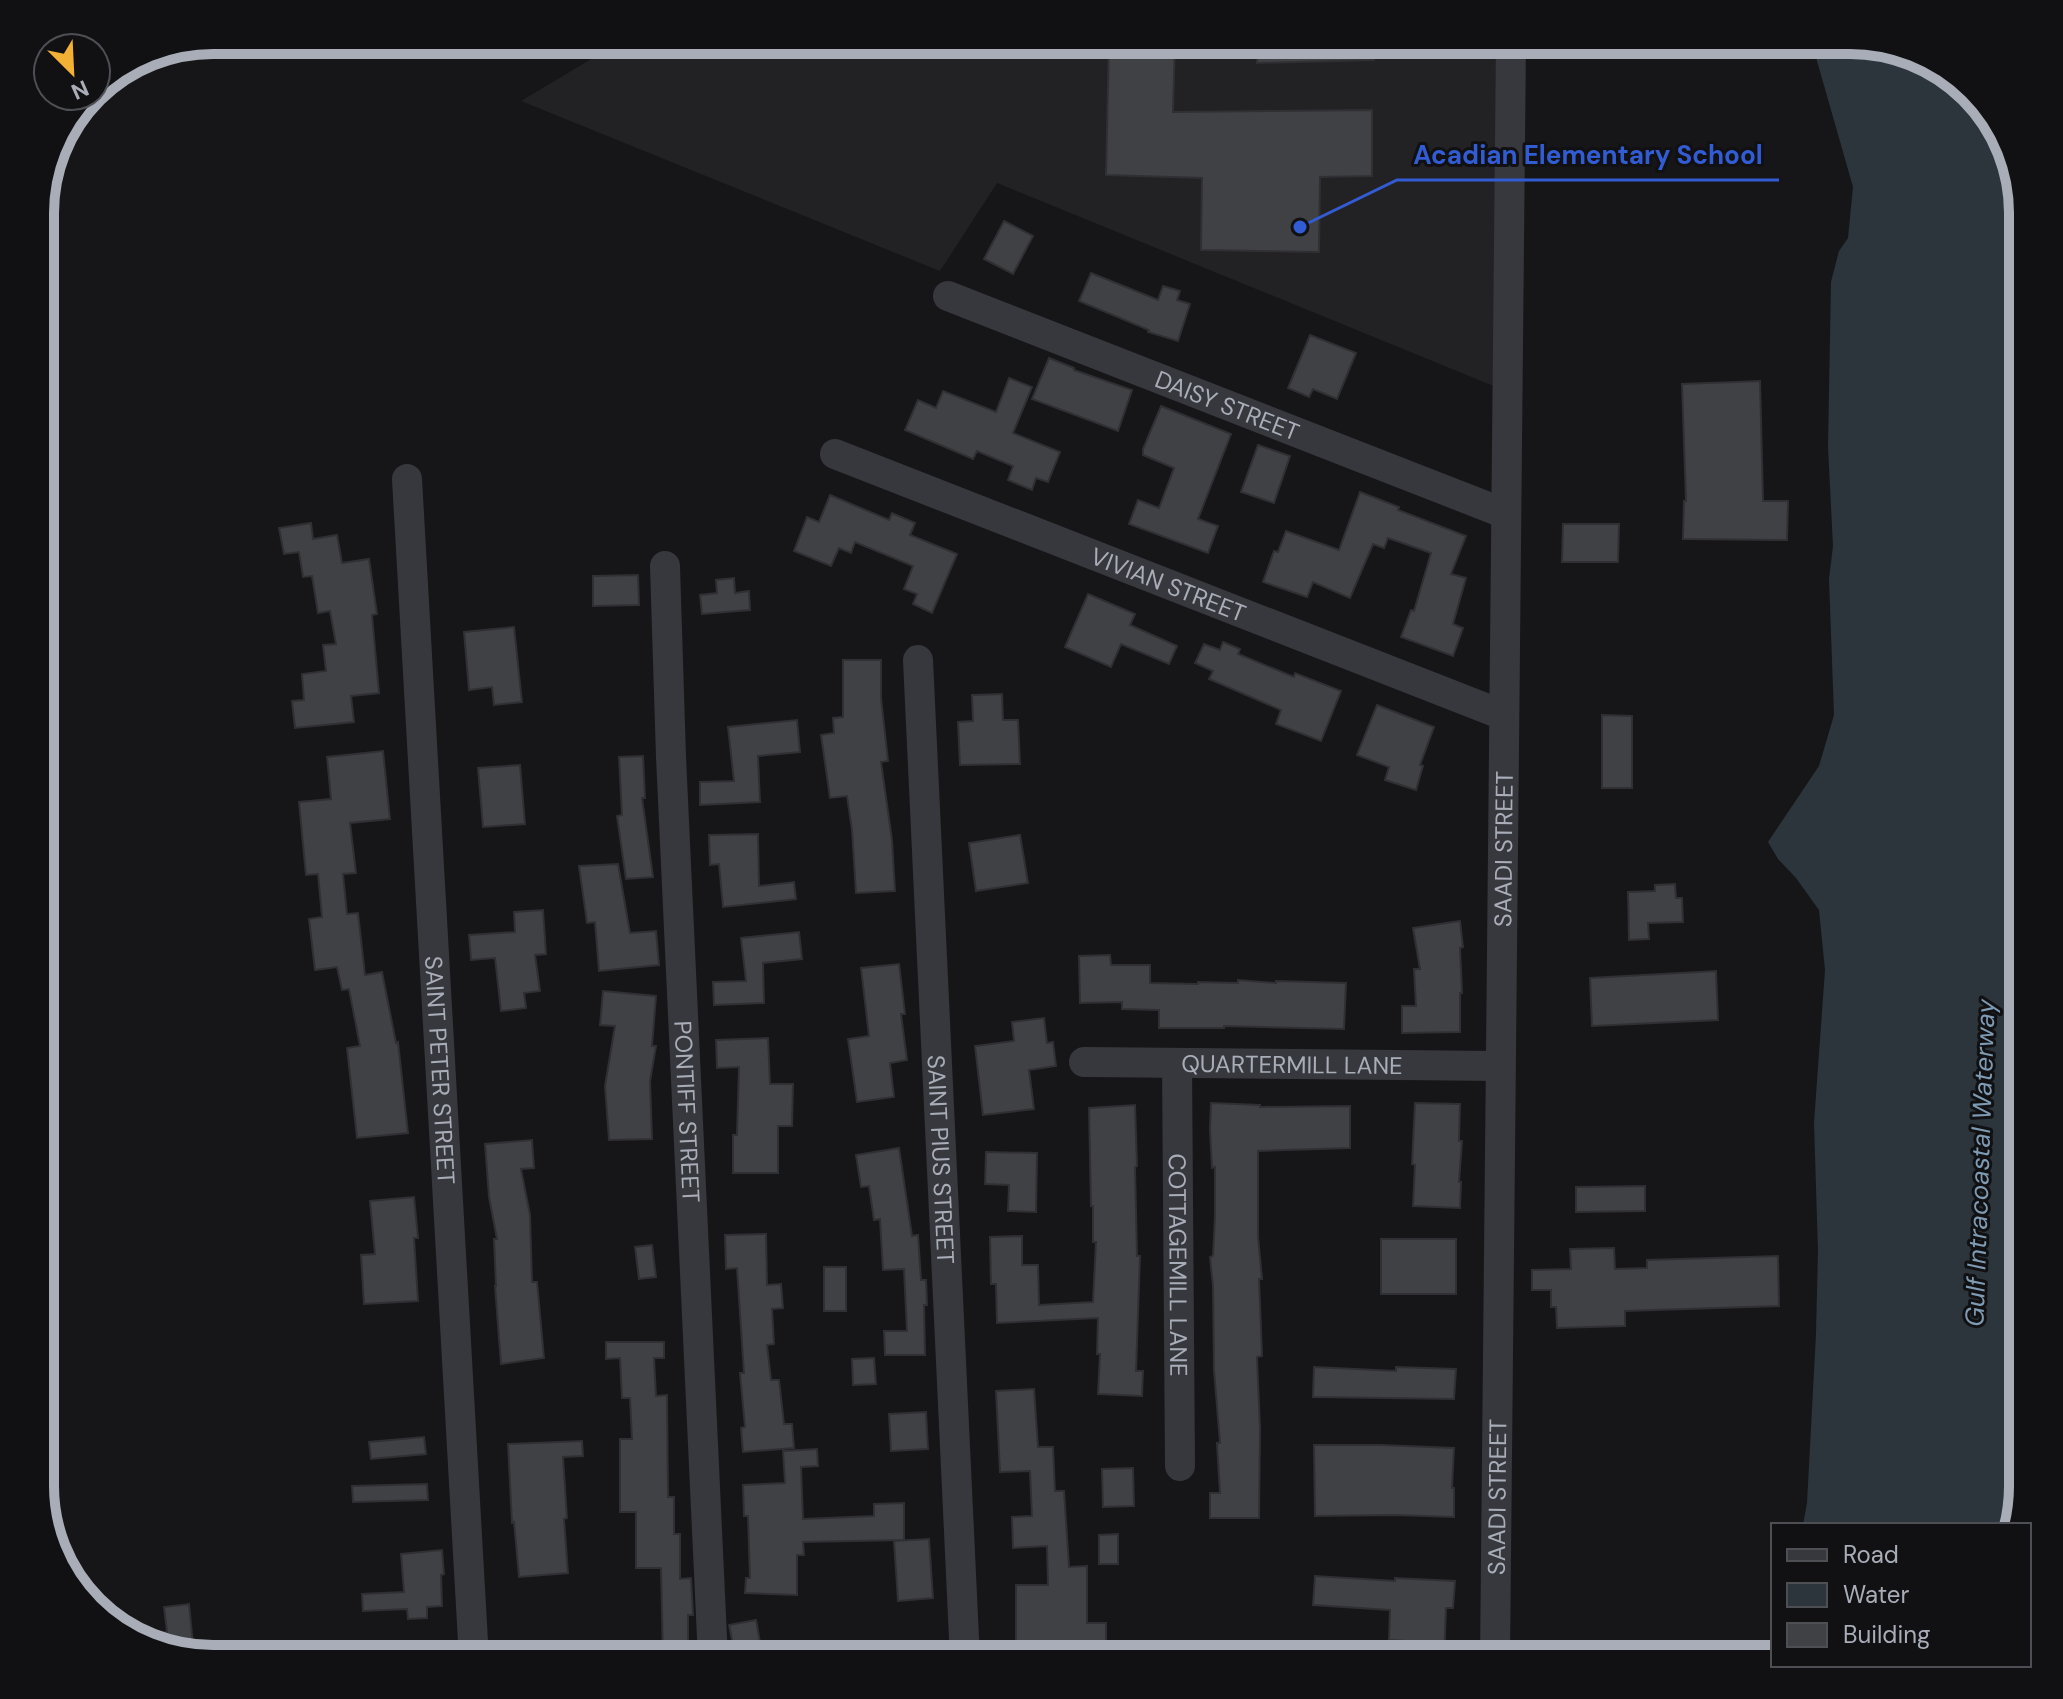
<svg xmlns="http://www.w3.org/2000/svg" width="2063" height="1699" viewBox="0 0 2063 1699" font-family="'DM Sans',sans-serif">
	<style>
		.built { fill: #222225 }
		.water { fill: #2c353c }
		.building { fill: #404145; stroke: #303034; stroke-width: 2 }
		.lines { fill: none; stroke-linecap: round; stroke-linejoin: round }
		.minor { stroke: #37383d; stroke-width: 30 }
		.labels { text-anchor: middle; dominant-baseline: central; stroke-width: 6; stroke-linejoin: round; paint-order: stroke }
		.street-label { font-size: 24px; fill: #a8adb8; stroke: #111113 }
		.water-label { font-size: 26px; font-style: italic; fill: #7f9bb3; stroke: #111113 }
		.rim { fill: none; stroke: #a8adb8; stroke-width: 10 }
		.leader { fill: none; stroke: #325cd3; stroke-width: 3 }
		.callout-dot { fill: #325cd3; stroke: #111113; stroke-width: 3 }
		.callout-label { font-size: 26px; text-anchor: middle; font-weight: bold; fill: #325cd3; stroke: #111113; stroke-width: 6; stroke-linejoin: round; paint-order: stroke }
	</style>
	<rect width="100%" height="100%" fill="#161618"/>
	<polygon class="built" points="623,40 1497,40 1496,387 997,183 940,271 521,101"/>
	<polygon class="water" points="1811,40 1850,40 1916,53 1964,83 2010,146 2023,213 2023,1486 2015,1525 1803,1525 1807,1503 1816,1334 1818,1251 1814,1123 1825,970 1819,910 1796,878 1778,859 1768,842 1819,766 1834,715 1829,579 1833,546 1828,447 1831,282 1839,251 1848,238 1853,187"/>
	<g class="building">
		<polygon points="1109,40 1175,40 1173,112 1372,110 1372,176 1320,177 1319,252 1201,250 1202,178 1106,175"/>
		<polygon points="1257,40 1374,40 1374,60 1257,63"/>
		<polygon points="1004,221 1033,236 1013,274 984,259"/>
		<polygon points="1091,273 1158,300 1163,286 1180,291 1177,300 1190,304 1178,341 1148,332 1149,330 1079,301"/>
		<polygon points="1310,335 1356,353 1337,399 1313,389 1309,397 1288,388"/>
		<polygon points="1049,358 1074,368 1074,370 1132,390 1118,431 1032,399"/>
		<polygon points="1009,378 1032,387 1013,433 1060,452 1048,482 1036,478 1032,490 1008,480 1013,466 977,451 973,459 905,430 918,400 936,408 943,391 996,412"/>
		<polygon points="1760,381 1763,501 1788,501 1787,540 1683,539 1684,501 1686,501 1682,384"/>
		<polygon points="1161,406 1231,434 1198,519 1218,526 1208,553 1129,524 1138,500 1159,508 1174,468 1143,455 1143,449"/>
		<polygon points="1258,445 1290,456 1274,503 1241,492"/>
		<polygon points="1360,492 1399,507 1398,510 1466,536 1451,574 1466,578 1453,624 1463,628 1453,656 1401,637 1411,610 1414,611 1431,553 1388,538 1384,548 1373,544 1350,598 1313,582 1307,597 1263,582 1274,551 1278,552 1286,531 1339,550"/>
		<polygon points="830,495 889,520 892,513 915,523 910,535 957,554 932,613 913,604 917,594 904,589 913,566 855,542 851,553 839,548 831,566 794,551 807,517 819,522"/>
		<polygon points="311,523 313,539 337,535 342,563 369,559 377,614 372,615 379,693 351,696 354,722 295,728 292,701 304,700 302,674 326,671 323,645 336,644 330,611 318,613 312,576 303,577 299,552 284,554 279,528"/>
		<polygon points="1563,524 1619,524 1618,562 1562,562"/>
		<polygon points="638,575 639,605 593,606 593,576"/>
		<polygon points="734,578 735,593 749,591 750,610 702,614 700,595 717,593 716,580"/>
		<polygon points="1088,594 1135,614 1130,625 1177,646 1169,664 1121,644 1111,667 1065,647"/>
		<polygon points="514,627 522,702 494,705 492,687 469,690 464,632"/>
		<polygon points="1223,642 1240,649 1238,654 1294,677 1295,673 1341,691 1321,741 1276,724 1281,710 1209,679 1213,671 1195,663 1204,644 1220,650"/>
		<polygon points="843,660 881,660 881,698 888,761 881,762 892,840 895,891 856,893 852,830 847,796 830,798 821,735 834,733 833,718 843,717"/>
		<polygon points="1002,694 1003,720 1018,720 1020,764 960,765 958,722 973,721 972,695"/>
		<polygon points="1377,705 1434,727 1420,765 1423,766 1416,790 1385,780 1389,767 1357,755"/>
		<polygon points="1602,715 1632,716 1632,788 1602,788"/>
		<polygon points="797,720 800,752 758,756 760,802 700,805 700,782 734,781 728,727"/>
		<polygon points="383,751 390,819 350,823 356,873 343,874 347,914 358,913 365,975 382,972 396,1043 398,1042 408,1133 357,1138 347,1048 360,1046 349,989 342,990 337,967 315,970 309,919 322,917 318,874 306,875 299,802 331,799 327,757"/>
		<polygon points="643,756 645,798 642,798 653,877 626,879 617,816 622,815 619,757"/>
		<polygon points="520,765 525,824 483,827 478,768"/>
		<polygon points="758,834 759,886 794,882 796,899 723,907 719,864 710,865 709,835"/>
		<polygon points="1020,835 1028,883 976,891 969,843"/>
		<polygon points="618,864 630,933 656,931 659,965 599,971 595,922 587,923 579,866"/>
		<polygon points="1675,884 1676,898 1682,898 1683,922 1648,923 1649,939 1629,940 1628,892 1655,891 1655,885"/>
		<polygon points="543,910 546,954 535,955 540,991 524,993 526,1008 501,1011 495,958 471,960 469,935 515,932 514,912"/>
		<polygon points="1460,921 1463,947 1460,948 1462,993 1460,993 1460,1032 1402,1033 1402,1006 1416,1006 1414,969 1420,969 1413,928"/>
		<polygon points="799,932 802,959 763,963 764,1003 714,1005 713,982 746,981 741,938"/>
		<polygon points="1110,955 1111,965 1150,965 1150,983 1198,984 1198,982 1238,983 1238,980 1276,983 1276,981 1346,983 1344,1029 1224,1026 1224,1028 1159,1028 1159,1010 1122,1009 1122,1002 1080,1003 1079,956"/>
		<polygon points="899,964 905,1014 901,1014 907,1060 890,1063 894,1097 857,1102 848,1039 869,1036 861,968"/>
		<polygon points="1716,971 1718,1020 1592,1026 1590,978"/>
		<polygon points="603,991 656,996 652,1046 656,1046 650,1081 652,1139 609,1140 605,1086 615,1026 600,1025"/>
		<polygon points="1044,1018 1047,1043 1053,1042 1056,1066 1029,1070 1034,1109 983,1115 975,1046 1014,1041 1012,1022"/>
		<polygon points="768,1038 770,1084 793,1084 792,1126 778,1126 778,1173 733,1173 733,1135 737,1135 739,1067 717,1068 716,1040"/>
		<polygon points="1211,1103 1260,1105 1260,1107 1350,1106 1350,1148 1258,1151 1258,1237 1262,1279 1259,1279 1262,1356 1257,1357 1260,1428 1259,1518 1210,1518 1210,1493 1220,1493 1217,1443 1220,1443 1214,1370 1213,1286 1210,1257 1213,1256 1215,1216 1215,1167 1212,1168 1210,1129"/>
		<polygon points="1415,1103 1460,1104 1459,1141 1462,1141 1459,1182 1461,1182 1460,1208 1413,1206 1415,1165 1412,1164"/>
		<polygon points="1135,1105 1137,1166 1135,1167 1137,1256 1140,1256 1136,1371 1143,1371 1142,1396 1098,1394 1100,1354 1097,1354 1098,1318 997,1323 996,1284 991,1284 990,1237 1022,1236 1022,1265 1038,1265 1039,1305 1093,1302 1096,1242 1093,1242 1093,1206 1091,1206 1089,1108"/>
		<polygon points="532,1140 534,1168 521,1169 530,1215 532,1282 537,1282 544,1358 501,1364 495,1286 496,1286 494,1239 497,1239 489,1197 485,1144"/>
		<polygon points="899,1148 912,1236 918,1235 921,1280 926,1280 927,1305 924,1305 925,1355 885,1355 884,1331 907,1331 904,1269 883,1270 880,1219 874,1220 869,1186 861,1187 856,1155"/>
		<polygon points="986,1152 1037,1153 1036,1212 1008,1211 1009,1185 985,1184"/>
		<polygon points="1645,1186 1645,1211 1576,1212 1576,1187"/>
		<polygon points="414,1197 418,1238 414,1238 418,1301 364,1304 361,1255 375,1254 370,1201"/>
		<polygon points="766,1234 767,1285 781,1284 783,1308 772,1309 774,1344 767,1345 771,1380 779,1380 784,1424 792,1424 794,1448 743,1452 741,1428 745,1427 740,1373 744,1373 737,1268 726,1269 725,1235"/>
		<rect x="1381" y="1239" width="75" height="55"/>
		<polygon points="652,1245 656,1277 639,1279 635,1247"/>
		<polygon points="1614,1248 1615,1269 1647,1268 1647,1260 1778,1256 1779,1306 1625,1311 1625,1326 1557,1328 1556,1307 1551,1307 1551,1290 1532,1290 1532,1270 1571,1269 1570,1249"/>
		<rect x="824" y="1267" width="22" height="44"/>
		<polygon points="606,1342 664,1342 664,1358 654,1358 656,1396 667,1395 668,1497 674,1497 674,1534 680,1534 680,1579 691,1578 693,1615 688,1615 688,1659 663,1659 661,1568 636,1568 636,1512 620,1512 620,1439 632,1439 630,1398 622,1398 620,1358 606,1359"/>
		<polygon points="874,1358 876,1384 853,1385 852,1359"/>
		<polygon points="1314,1367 1396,1371 1396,1367 1456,1369 1454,1399 1313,1397"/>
		<polygon points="1034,1389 1038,1447 1053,1447 1055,1491 1064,1491 1069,1567 1087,1566 1087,1623 1106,1623 1106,1656 1016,1657 1016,1585 1048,1585 1047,1546 1013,1548 1012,1517 1032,1516 1030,1471 1000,1472 996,1391"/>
		<polygon points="926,1412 928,1449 891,1451 889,1414"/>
		<polygon points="424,1437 426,1454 371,1459 369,1442"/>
		<polygon points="582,1441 583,1456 563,1457 567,1518 564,1519 568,1573 519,1577 514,1522 512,1523 508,1444"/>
		<polygon points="1314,1445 1381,1445 1454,1448 1452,1488 1454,1488 1454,1517 1394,1515 1315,1516"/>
		<polygon points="817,1449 818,1466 801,1467 803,1519 874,1516 874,1504 904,1503 904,1540 803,1542 804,1555 797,1555 797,1595 745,1593 746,1578 750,1578 748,1516 744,1516 743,1485 785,1483 783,1451"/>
		<polygon points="1133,1468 1134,1506 1103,1507 1102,1469"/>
		<polygon points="427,1484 428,1500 353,1502 352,1486"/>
		<polygon points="1118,1534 1118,1564 1099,1564 1099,1535"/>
		<polygon points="929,1539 933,1598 898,1601 894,1541"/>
		<polygon points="442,1550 444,1574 441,1575 442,1606 427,1607 427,1618 408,1619 407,1609 363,1611 362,1594 404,1592 401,1554"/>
		<polygon points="1315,1576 1395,1581 1395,1578 1455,1581 1453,1608 1446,1608 1444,1659 1406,1659 1406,1641 1389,1640 1390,1610 1313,1605"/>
		<polygon points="189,1604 194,1655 155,1648 153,1634 167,1632 164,1607"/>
		<polygon points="756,1620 763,1659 736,1659 729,1625"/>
	</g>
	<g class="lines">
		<g class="minor">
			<path id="s1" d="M 948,296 L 1506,514"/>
			<path id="s2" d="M 835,454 L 1503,715"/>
			<path id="s3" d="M 407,479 L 474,1659"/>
			<path id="s4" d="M 665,566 L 671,757 L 713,1659"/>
			<path id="s5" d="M 918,660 L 965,1659"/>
			<path id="s6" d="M 1084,1062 L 1500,1066"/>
			<path id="s7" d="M 1177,1063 L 1180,1466"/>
			<path id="s8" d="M 1495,1659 L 1511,40"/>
		</g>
	</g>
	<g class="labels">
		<g class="street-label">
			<text stroke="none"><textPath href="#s1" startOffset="300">DAISY STREET</textPath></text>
			<text stroke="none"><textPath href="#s2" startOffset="358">VIVIAN STREET</textPath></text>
			<text stroke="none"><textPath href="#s8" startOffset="810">SAADI STREET</textPath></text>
			<text stroke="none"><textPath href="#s6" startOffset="208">QUARTERMILL LANE</textPath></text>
			<text stroke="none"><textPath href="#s3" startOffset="592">SAINT PETER STREET</textPath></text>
			<text stroke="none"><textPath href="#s4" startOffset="546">PONTIFF STREET</textPath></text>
			<text stroke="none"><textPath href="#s5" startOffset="500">SAINT PIUS STREET</textPath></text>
			<text stroke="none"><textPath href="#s7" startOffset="202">COTTAGEMILL LANE</textPath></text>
			<text stroke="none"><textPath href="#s8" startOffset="162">SAADI STREET</textPath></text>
		</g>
		<g class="water-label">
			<text transform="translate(1980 1163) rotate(-88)">Gulf Intracoastal Waterway</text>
		</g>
	</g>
	<path d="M0 0H2063V1699H0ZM213 54H1850A159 159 0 0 1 2009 213V1486A159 159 0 0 1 1850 1645H213A159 159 0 0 1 54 1486V213A159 159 0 0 1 213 54Z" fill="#111113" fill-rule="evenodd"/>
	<path class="rim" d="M213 54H1850A159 159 0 0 1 2009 213V1486A159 159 0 0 1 1850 1645H213A159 159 0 0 1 54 1486V213A159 159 0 0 1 213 54Z"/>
	<path class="leader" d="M1300 227L1397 180H1779"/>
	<circle class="callout-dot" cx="1300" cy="227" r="8"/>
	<g class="callout-label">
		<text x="1588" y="164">Acadian Elementary School</text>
	</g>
	<rect x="1771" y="1523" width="260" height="144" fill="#111113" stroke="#4d4f55" stroke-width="2"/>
	<rect x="1787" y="1549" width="40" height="12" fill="#37383d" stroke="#4d4f55" stroke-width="2"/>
	<text x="1843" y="1563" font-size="24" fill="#a8adb8">Road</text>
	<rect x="1787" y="1583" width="40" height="24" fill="#2c353c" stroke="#4d4f55" stroke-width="2"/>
	<text x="1843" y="1603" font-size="24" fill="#a8adb8">Water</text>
	<rect x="1787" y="1623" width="40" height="24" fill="#404145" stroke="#4d4f55" stroke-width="2"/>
	<text x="1843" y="1643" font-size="24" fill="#a8adb8">Building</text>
	<g transform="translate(72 72) rotate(156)"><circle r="38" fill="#111113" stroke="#4d4f55" stroke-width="2"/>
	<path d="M0-6L14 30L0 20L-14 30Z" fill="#f2b134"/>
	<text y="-12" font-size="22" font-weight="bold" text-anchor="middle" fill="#a8adb8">N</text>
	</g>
</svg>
